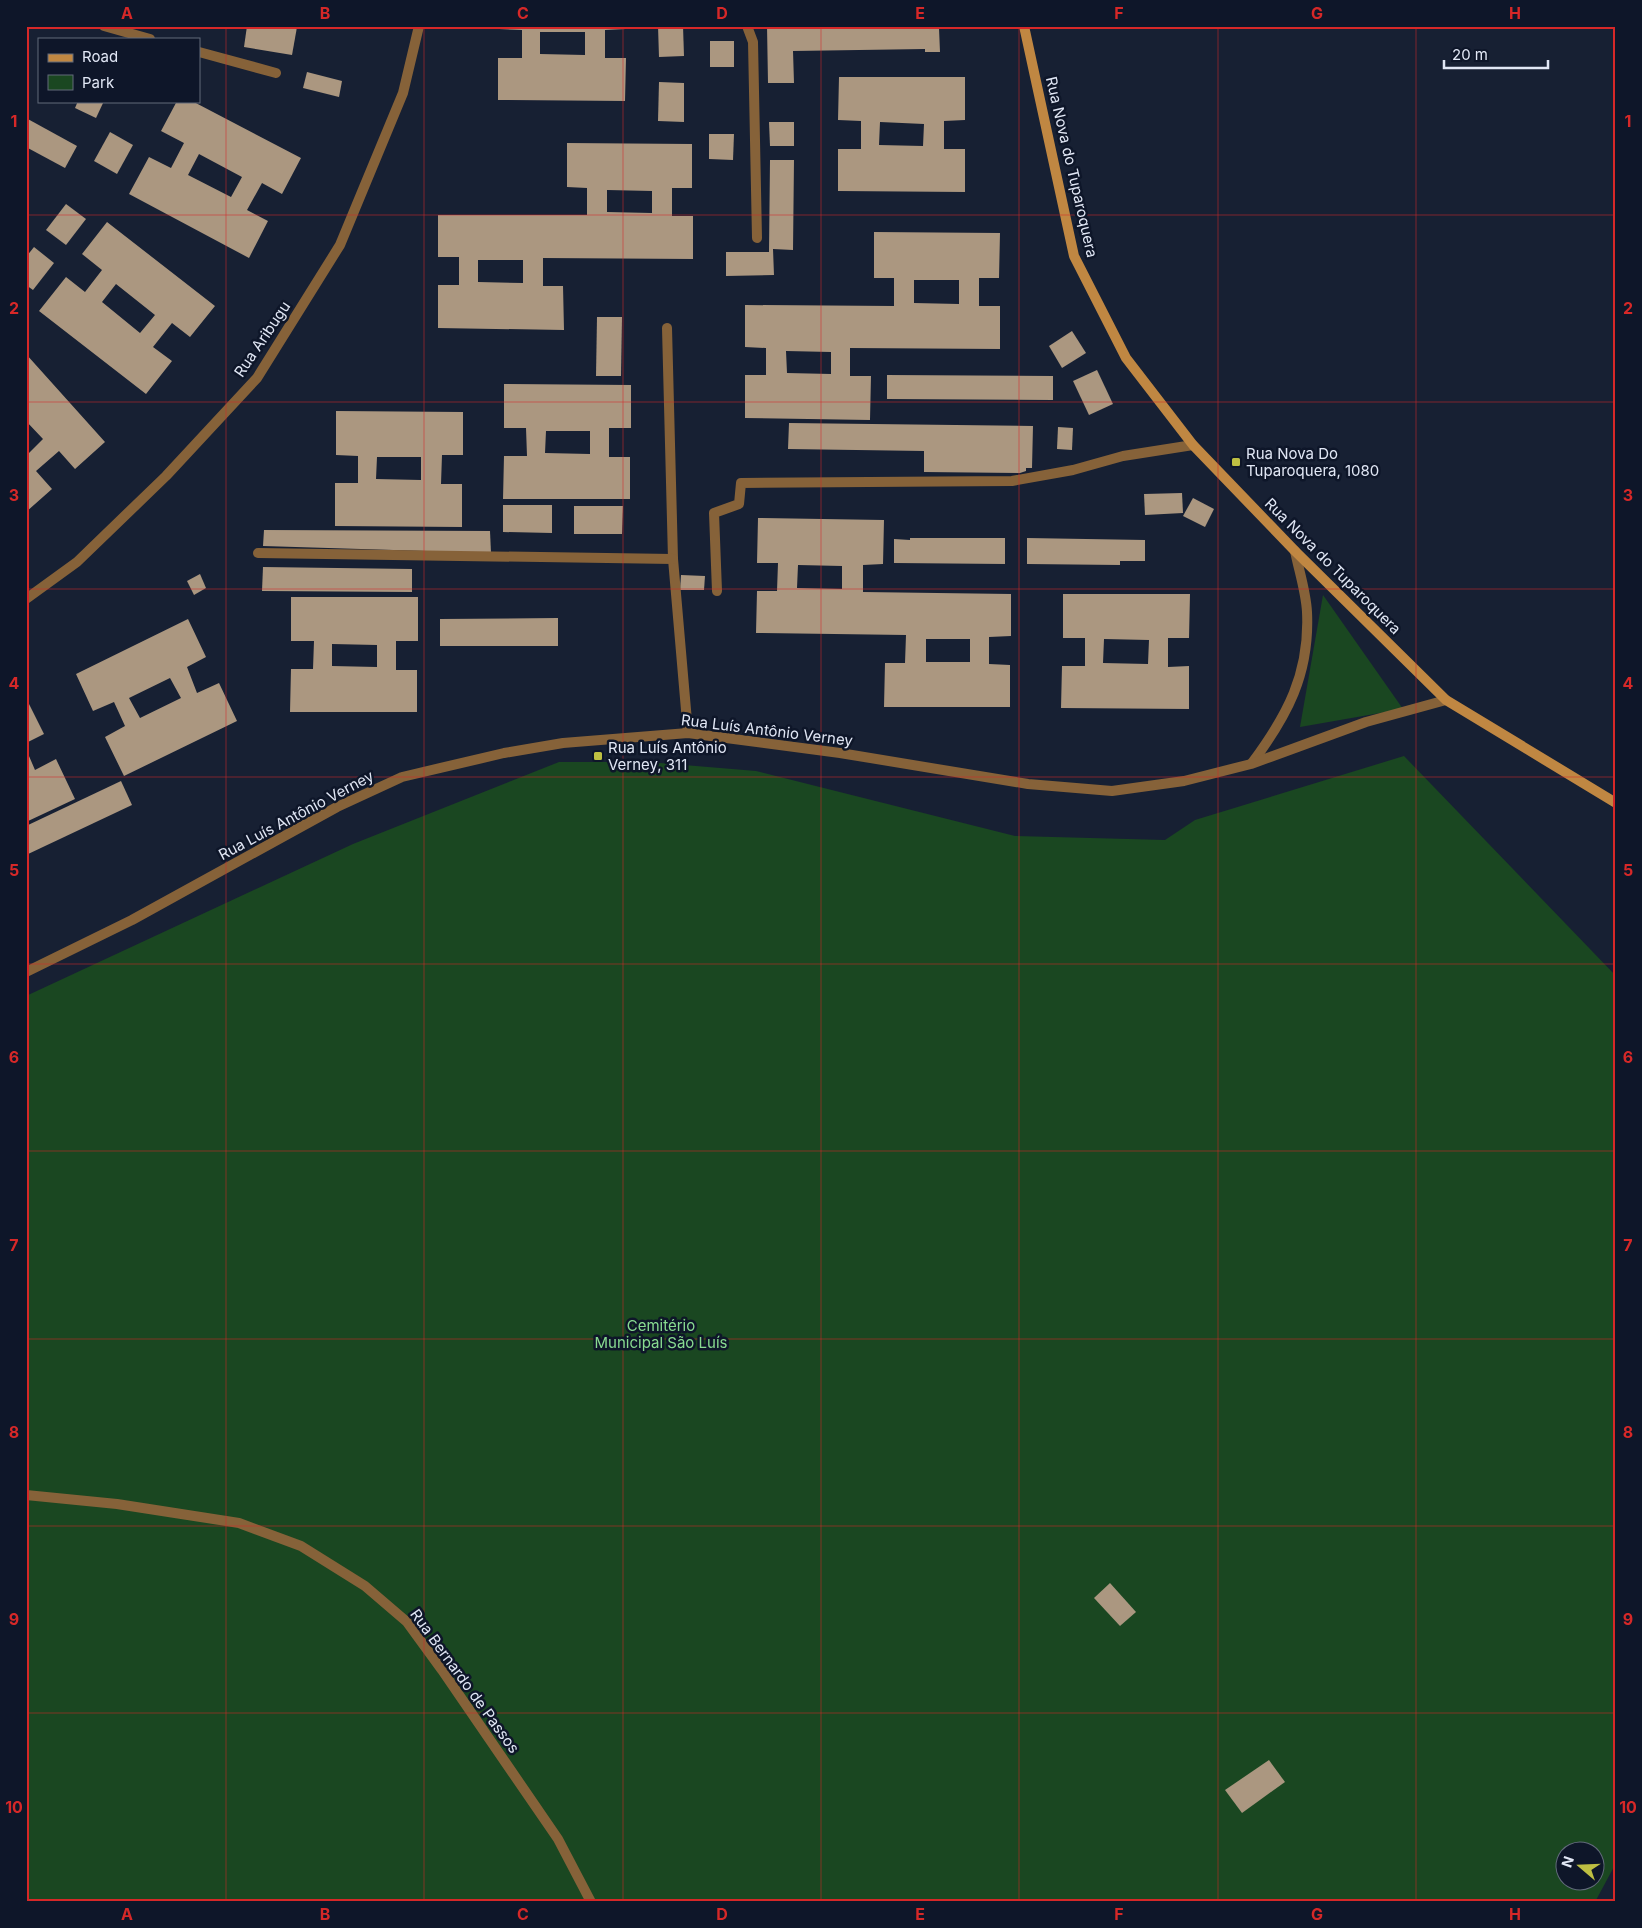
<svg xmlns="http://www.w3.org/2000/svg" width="1642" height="1928" viewBox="0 0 1642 1928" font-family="Inter,sans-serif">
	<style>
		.green { fill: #1a4721; fill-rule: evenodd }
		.building { fill: #ab9780; fill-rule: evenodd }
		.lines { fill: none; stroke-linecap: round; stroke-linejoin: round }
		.lane { stroke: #866239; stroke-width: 10 }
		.street { stroke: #866239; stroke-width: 10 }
		.secondary { stroke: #c08742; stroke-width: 10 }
		.grid { fill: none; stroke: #d62828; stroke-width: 1; stroke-opacity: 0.55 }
		.poi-dot { fill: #bebf42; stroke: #0e1629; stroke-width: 2 }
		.labels { text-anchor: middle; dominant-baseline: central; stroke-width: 5; stroke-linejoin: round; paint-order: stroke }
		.street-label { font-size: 15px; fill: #e1e7f5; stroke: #0e1629 }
		.poi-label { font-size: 15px; fill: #e1e7f5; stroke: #0e1629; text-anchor: start }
		.park-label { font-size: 15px; fill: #88db90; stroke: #0e1629 }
		.neatline { fill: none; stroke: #d62828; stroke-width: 2 }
		.grid-label { font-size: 16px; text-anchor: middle; font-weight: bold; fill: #d62828 }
	</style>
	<rect width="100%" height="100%" fill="#172033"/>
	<g class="green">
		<polygon points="1323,595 1403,709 1300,727"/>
		<path d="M 1404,756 L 1616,976 L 1616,1863 L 1595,1902 L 26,1902 L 26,996 L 353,844 L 559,762 L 648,762 L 756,771 L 1015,836 L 1165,840 L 1195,820 ZM 1564,1850 L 1594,1850 L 1594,1880 L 1564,1880 Z"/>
	</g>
	<g class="building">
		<polygon points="247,26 297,27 292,55 244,47"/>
		<path d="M 499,26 L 626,26 L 626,29 L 605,30 L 605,58 L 626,58 L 625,101 L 498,100 L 498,58 L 522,58 L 522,30 L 499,29 ZM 540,32 L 585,32 L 585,55 L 540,54 Z"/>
		<polygon points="658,26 683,26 684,56 659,57"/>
		<polygon points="767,26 926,26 926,28 939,28 940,52 925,52 925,49 793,51 794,83 768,83"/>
		<rect x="710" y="41" width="24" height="26"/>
		<polygon points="307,72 342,81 339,97 303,88"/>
		<path d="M 839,77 L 965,77 L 965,120 L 944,121 L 944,149 L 965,149 L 965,192 L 838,191 L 838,149 L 861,149 L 861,121 L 838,120 ZM 880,122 L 924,124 L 923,146 L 879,145 Z"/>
		<polygon points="659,82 684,83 684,122 658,121"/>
		<polygon points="78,101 104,101 96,118 75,108"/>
		<path d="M 177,101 L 192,101 L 301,158 L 282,194 L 262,183 L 247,210 L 268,221 L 249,258 L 129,194 L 149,157 L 171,168 L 184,143 L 161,131 ZM 199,154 L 242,177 L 231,197 L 188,175 Z"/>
		<polygon points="26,118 77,146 65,168 26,147"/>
		<polygon points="769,122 794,122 794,146 770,146"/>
		<polygon points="110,132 133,145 117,174 94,161"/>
		<polygon points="709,134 734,134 733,160 709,159"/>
		<path d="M 567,143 L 692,144 L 692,188 L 672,188 L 672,216 L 693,216 L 693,259 L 543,258 L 543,286 L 563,286 L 564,330 L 438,328 L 438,285 L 459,285 L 459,257 L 438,257 L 438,215 L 587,215 L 587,188 L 567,187 ZM 607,190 L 652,191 L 652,213 L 607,212 ZM 478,260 L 523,260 L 523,283 L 478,282 Z"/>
		<polygon points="770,160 794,160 793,250 773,249 774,275 726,276 726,252 769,252"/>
		<polygon points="66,204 86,219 66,245 46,230"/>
		<path d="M 107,222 L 215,306 L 190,337 L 172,323 L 153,347 L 172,361 L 146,394 L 39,311 L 66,277 L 85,292 L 102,270 L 82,254 ZM 116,284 L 155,315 L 140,333 L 102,302 Z"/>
		<path d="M 874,232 L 1000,233 L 999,278 L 979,278 L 979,306 L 1000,306 L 1000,349 L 850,348 L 850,376 L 871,376 L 870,420 L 745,418 L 745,375 L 766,375 L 766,348 L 745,347 L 745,305 L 894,306 L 894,278 L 874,278 ZM 914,280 L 959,280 L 959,304 L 914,303 ZM 786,351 L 831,352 L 831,374 L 787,373 Z"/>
		<polygon points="34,247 54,263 33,290 26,285 26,257"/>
		<polygon points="597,317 622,317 621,376 596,376"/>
		<polygon points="1072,331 1086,353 1062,368 1049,346"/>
		<polygon points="26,354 105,442 75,469 59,451 36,471 52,489 26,512 26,456 43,439 26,421"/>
		<polygon points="1097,370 1113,404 1089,415 1073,381"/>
		<polygon points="887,375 1053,376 1053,400 887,399"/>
		<path d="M 504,384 L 631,385 L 631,428 L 609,428 L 609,457 L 630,457 L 630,499 L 503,499 L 504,456 L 527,456 L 526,428 L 504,428 ZM 546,431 L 590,431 L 590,454 L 545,453 Z"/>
		<path d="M 336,411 L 463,412 L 463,455 L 442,455 L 441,484 L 462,484 L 462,527 L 335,526 L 335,483 L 358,483 L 358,456 L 336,455 ZM 377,457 L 421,457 L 421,480 L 376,479 Z"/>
		<polygon points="789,423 1033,426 1032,468 1026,468 1026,471 1020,473 924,472 924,451 788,449"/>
		<polygon points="1058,427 1073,428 1072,450 1057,449"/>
		<polygon points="1182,493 1183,513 1145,515 1144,494"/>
		<polygon points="1193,498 1214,509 1205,527 1183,516"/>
		<polygon points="503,505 552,505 552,533 503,532"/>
		<polygon points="574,506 623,506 622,534 574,534"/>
		<path d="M 758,518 L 884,520 L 883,564 L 863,565 L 863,592 L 1011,594 L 1011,636 L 989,637 L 989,664 L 1010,665 L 1010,707 L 884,707 L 885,663 L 905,663 L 906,635 L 756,633 L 757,591 L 777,591 L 778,563 L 757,563 ZM 798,565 L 842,566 L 842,589 L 797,588 ZM 926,639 L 970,639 L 970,662 L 926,662 Z"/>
		<polygon points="264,530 490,531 491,553 263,546"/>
		<polygon points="910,538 1005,538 1005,564 894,563 894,539 910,540"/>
		<polygon points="1027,538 1145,540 1145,561 1120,561 1120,565 1027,564"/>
		<polygon points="263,567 412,569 412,592 262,591"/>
		<polygon points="200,574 206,588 194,595 187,581"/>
		<polygon points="681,575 705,576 704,590 680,590"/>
		<path d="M 1063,594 L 1190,594 L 1189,638 L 1168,638 L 1168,667 L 1189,666 L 1189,709 L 1061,708 L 1062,666 L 1085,666 L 1085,638 L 1063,638 ZM 1104,639 L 1149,640 L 1148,664 L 1103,663 Z"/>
		<path d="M 291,597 L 418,597 L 418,641 L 396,641 L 396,670 L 417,670 L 417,712 L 290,712 L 291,669 L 313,669 L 314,641 L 291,641 ZM 332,644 L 377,645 L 377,667 L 332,666 Z"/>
		<polygon points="558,618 558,646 440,646 440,619"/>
		<path d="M 188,619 L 206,657 L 187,667 L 197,693 L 219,683 L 237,721 L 124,776 L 105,737 L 125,726 L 114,702 L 93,711 L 76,674 ZM 170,678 L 181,698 L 140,718 L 129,698 Z"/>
		<polygon points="26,698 44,734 26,743"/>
		<polygon points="26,749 35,770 56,759 75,799 26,822"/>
		<polygon points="121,781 132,805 26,855 26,826"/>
		<polygon points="1110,1583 1136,1612 1120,1626 1094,1598"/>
		<polygon points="1269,1760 1285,1782 1242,1813 1225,1790"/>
	</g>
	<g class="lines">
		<g class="lane">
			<polyline points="717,591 714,513 739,504 741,483 1012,481 1073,470 1123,456 1193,445"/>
			<polyline points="26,1495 117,1504 239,1523 301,1546 365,1586 407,1622 442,1670 558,1839 591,1902"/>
		</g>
		<g class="street">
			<polyline points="104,26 150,39"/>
			<polyline points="747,26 753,42 757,238"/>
			<polyline points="199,52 276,73"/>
			<polyline points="667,328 673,559 688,733"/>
			<polyline points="258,553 673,559"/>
			<polyline points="26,599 77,562 166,476 257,378 340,245 403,93 419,26"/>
			<path d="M 1252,763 C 1287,716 1310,674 1307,612 C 1306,592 1299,571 1295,551"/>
			<polyline points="26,972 132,920 337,807 402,777 504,753 563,743 688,733 840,753 1028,784 1112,791 1184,781 1251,764 1366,722 1446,700"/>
		</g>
		<polyline class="secondary" points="1024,26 1074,256 1126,358 1193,445 1295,551 1446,700 1616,803"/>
	</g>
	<path class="grid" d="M 226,26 L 226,1902M 424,26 L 424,1902M 623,26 L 623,1902M 821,26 L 821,1902M 1019,26 L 1019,1902M 1218,26 L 1218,1902M 1416,26 L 1416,1902M 26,215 L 1616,215M 26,402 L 1616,402M 26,589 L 1616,589M 26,777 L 1616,777M 26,964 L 1616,964M 26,1151 L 1616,1151M 26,1339 L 1616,1339M 26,1526 L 1616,1526M 26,1713 L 1616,1713"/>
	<g class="poi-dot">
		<rect x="1231" y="457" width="10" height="10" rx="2.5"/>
		<rect x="593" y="751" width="10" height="10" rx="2.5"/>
	</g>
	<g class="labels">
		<g class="street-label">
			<text transform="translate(1072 167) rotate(77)">Rua Nova do Tuparoquera</text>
			<text transform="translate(262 339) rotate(-56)">Rua Aribugu</text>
			<text transform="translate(1333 566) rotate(45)">Rua Nova do Tuparoquera</text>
			<text transform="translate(767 730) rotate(7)">Rua Luís Antônio Verney</text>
			<text transform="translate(296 815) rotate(-28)">Rua Luís Antônio Verney</text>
			<text transform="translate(465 1681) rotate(54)">Rua Bernardo de Passos</text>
		</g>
		<g class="poi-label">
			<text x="1246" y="453">Rua Nova Do<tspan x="1246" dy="17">Tuparoquera, 1080</tspan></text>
			<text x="608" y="747">Rua Luís Antônio<tspan x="608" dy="17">Verney, 311</tspan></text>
		</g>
		<g class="park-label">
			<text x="661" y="1325">Cemitério<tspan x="661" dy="17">Municipal São Luís</tspan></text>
		</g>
	</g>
	<rect width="1642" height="1928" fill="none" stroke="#0e1629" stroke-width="55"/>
	<rect x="38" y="38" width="162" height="65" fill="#0e1629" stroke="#626a7b"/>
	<rect x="48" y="54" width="25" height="8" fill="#c08742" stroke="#626a7b"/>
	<text x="82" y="62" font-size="15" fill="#e1e7f5">Road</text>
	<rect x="48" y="75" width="25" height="15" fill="#1a4721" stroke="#626a7b"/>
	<text x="82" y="88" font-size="15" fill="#e1e7f5">Park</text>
	<g transform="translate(1580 1866) rotate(289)"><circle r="24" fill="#0e1629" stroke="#626a7b"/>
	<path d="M0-4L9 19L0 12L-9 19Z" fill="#bebf42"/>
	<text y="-8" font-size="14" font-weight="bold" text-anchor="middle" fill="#e1e7f5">N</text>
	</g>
	<path d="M1444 60v8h104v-8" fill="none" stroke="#e1e7f5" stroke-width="2.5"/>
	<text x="1452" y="60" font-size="15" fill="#e1e7f5" stroke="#0e1629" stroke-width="4" paint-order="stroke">20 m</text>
	<rect x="28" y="28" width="1586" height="1872" class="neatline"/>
	<g class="grid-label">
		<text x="127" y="19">A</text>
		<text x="325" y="19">B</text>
		<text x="523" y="19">C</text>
		<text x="722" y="19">D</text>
		<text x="920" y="19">E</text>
		<text x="1119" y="19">F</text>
		<text x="1317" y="19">G</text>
		<text x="1515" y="19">H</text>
		<text x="14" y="127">1</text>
		<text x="1628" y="127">1</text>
		<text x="14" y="314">2</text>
		<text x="1628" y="314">2</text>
		<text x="14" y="501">3</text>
		<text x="1628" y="501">3</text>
		<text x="14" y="689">4</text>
		<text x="1628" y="689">4</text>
		<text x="14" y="876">5</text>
		<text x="1628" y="876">5</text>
		<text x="14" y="1063">6</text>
		<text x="1628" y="1063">6</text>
		<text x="14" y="1251">7</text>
		<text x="1628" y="1251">7</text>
		<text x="14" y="1438">8</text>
		<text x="1628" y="1438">8</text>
		<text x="14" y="1625">9</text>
		<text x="1628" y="1625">9</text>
		<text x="14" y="1813">10</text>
		<text x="1628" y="1813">10</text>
		<text x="127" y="1920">A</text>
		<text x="325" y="1920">B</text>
		<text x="523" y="1920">C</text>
		<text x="722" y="1920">D</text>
		<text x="920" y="1920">E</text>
		<text x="1119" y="1920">F</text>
		<text x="1317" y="1920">G</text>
		<text x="1515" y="1920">H</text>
	</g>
</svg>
